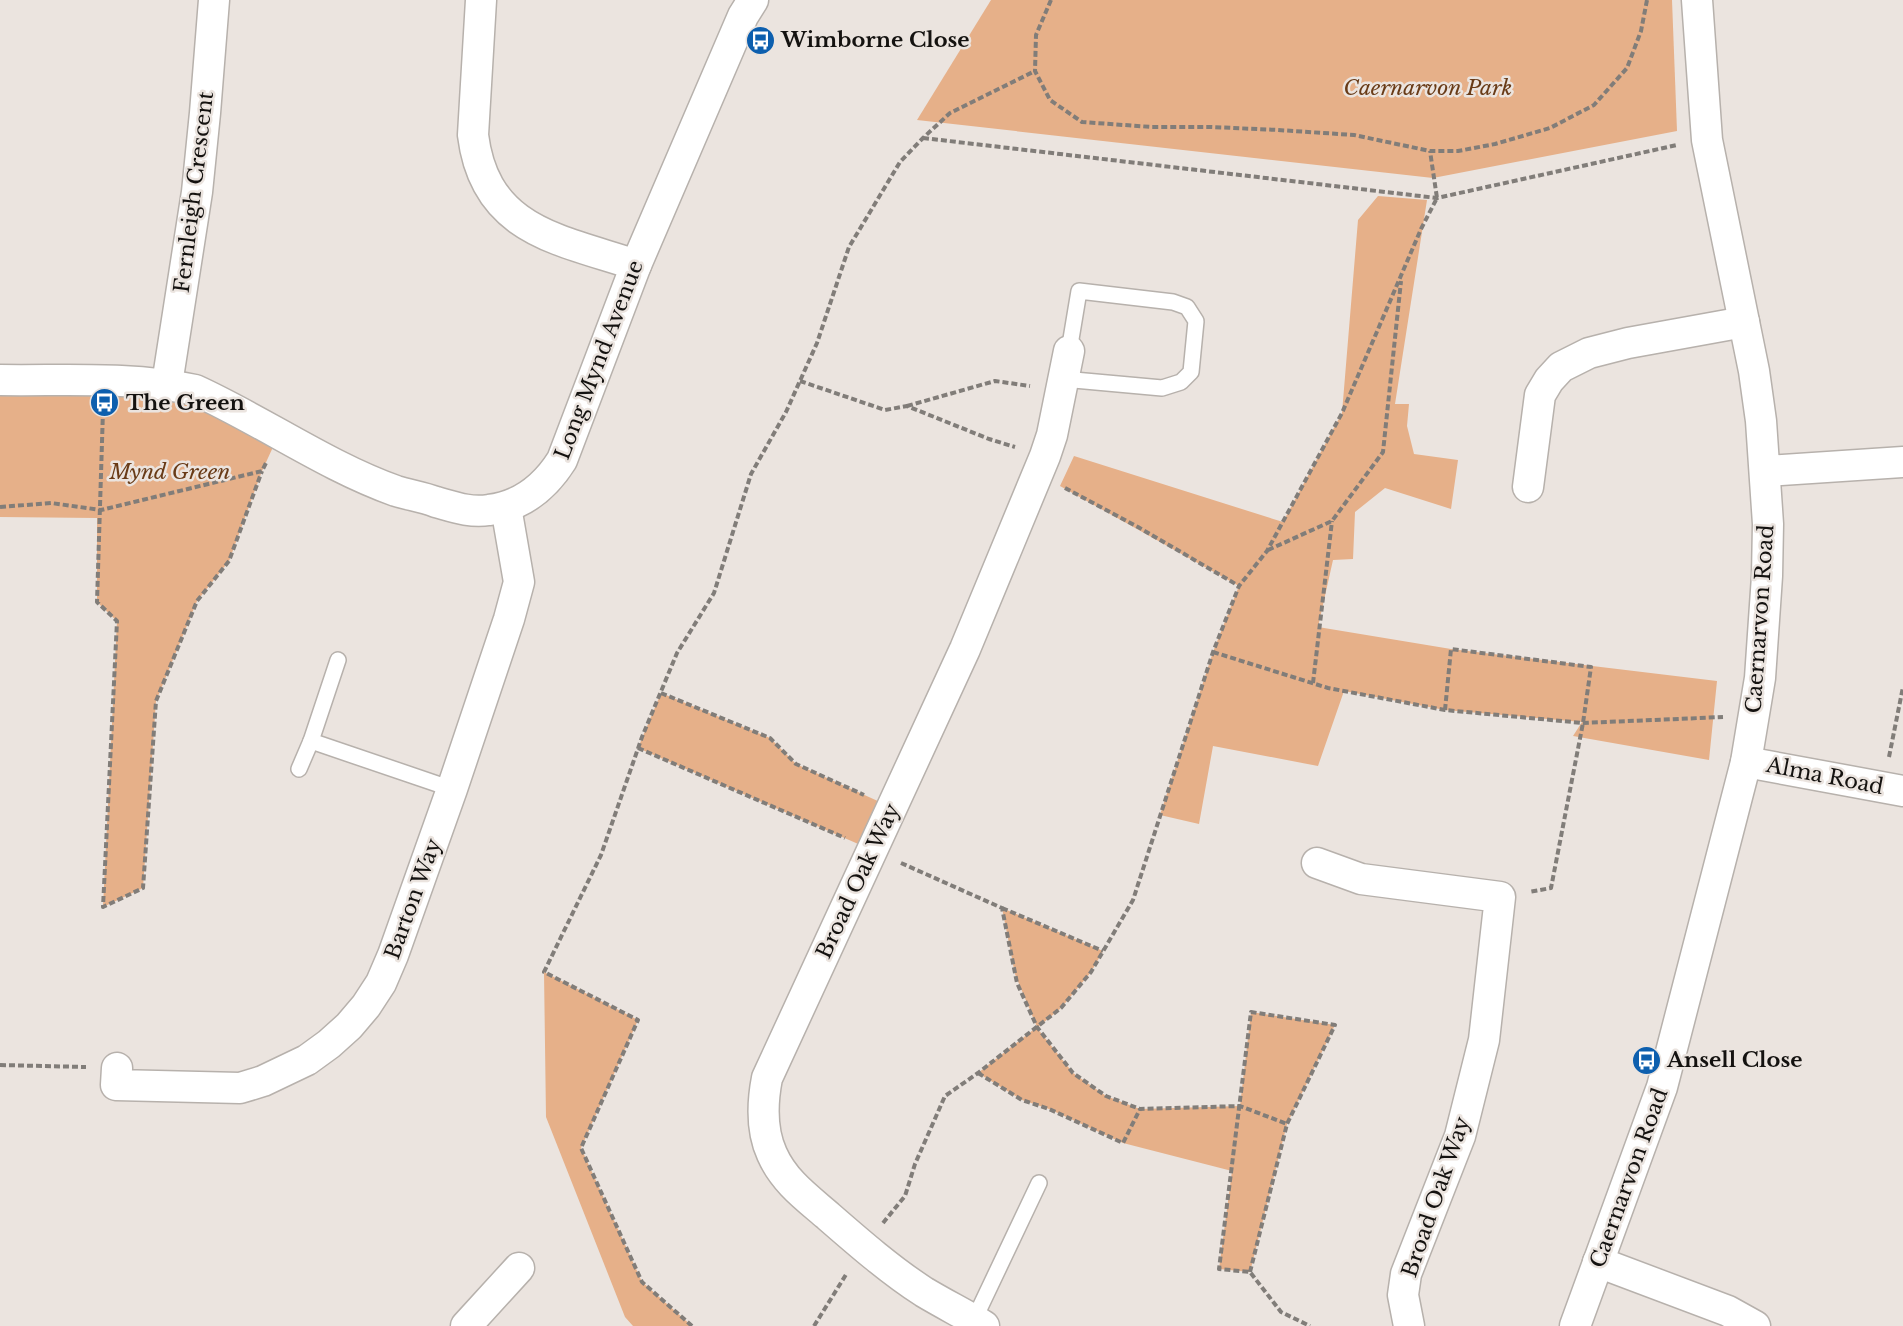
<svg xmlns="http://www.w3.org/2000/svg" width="1903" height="1326" viewBox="0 0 1903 1326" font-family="'Libre Baskerville',serif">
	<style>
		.green { fill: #e6b089 }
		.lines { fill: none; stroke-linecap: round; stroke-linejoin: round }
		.service-casing { stroke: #b7b1ac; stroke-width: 18 }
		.minor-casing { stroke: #b7b1ac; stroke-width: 33 }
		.path { stroke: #817d79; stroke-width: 4; stroke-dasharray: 6 3; stroke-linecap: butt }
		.service { stroke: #fff; stroke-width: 15 }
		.minor { stroke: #fff; stroke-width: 30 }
		.labels { text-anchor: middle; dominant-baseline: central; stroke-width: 5; stroke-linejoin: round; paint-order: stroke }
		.poi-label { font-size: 21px; font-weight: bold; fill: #141210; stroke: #ebe4df; text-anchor: start }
		.park-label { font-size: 21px; font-style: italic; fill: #693b17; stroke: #ebe4df }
		.street-label { font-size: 21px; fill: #141210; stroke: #ebe4df }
	</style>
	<rect width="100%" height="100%" fill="#ebe4df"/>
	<g class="green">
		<polygon points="991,0 1672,0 1677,131 1433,178 917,120"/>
		<polygon points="1378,196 1427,200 1395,404 1409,404 1407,426 1414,454 1458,460 1451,509 1385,488 1355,512 1353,559 1333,560 1318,627 1451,649 1717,681 1709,760 1573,736 1582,722 1445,710 1344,691 1318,766 1213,746 1199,824 1160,815 1213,652 1239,586 1060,486 1074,456 1283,522 1342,413 1358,220"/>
		<polygon points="0,380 167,384 279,434 262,471 229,561 197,601 156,701 143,888 103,907 117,621 97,602 97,518 0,517"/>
		<polygon points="661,693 770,738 796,764 891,807 872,850 638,748"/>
		<polygon points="1002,908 1103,951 1091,972 1061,1008 1037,1028 1073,1073 1106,1096 1140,1109 1240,1106 1251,1012 1335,1025 1287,1124 1250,1272 1219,1269 1232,1171 1123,1143 1049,1109 1022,1100 978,1073 1037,1027 1015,974"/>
		<polygon points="544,972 638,1020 581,1148 642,1282 692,1326 633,1326 625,1317 546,1117"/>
	</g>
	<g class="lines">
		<defs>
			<g id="service">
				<polyline points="1063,379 1162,388 1181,382 1191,372 1196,321 1187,307 1173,302 1079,291 1069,351"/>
				<polyline points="311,741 452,789"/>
				<polyline points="299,769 311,741 338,660"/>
				<polyline points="974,1320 1039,1183"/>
			</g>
			<g id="minor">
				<path d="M 481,0 L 473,135 C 485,231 558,239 636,265"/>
				<path d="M 0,380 C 65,381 131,376 195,390 C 263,421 326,466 396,491 C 409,495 423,497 436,502 C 454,507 470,513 489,510 C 522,506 545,487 562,460 L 636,265 L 743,16 L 753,0"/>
				<polyline points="167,384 197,192 205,113 214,0"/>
				<polyline points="1766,471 1903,462"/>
				<polyline points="1528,487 1540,395 1549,380 1561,367 1589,353 1628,343 1744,322"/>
				<polyline points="1746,762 1903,791"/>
				<polyline points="1317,863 1361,879 1500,897 1484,1040 1460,1136 1406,1274 1403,1295 1409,1326"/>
				<polyline points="117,1068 116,1085 240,1088 263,1081 307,1060 329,1044 349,1026 366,1006 381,983 393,955 452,789 509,619 519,582 506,507"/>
				<polyline points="1598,1262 1728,1311 1755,1326"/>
				<polyline points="466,1326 519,1268"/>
				<path d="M 984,1326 C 964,1314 944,1304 924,1292 C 890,1270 858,1242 827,1215 C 806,1197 784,1181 772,1154 C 761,1130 762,1104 767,1078 L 965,649 L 1045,456 L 1052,435 L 1069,351"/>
				<polyline points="1575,1326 1662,1087 1746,762 1760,678 1767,576 1768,524 1761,421 1754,371 1707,140 1697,0"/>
			</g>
		</defs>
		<use href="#service" class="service-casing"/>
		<use href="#minor" class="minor-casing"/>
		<g class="path">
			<polyline points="1051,0 1036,35 1035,71 1050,100 1082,122 1152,127 1212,127 1278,130 1354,135 1430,151 1458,151 1495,144 1550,128 1594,105 1627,68 1641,31 1647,0"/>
			<polyline points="923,138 1437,198 1677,145"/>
			<polyline points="800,381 885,410 907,406 989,439 1015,447"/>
			<polyline points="907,406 995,381 1030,386"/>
			<polyline points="103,410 97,602 117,621 103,907 143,888 156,701 197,601 229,561 262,471"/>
			<polyline points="1065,488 1138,527 1239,586"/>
			<polyline points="0,507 51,503 101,510 262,471 267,461"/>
			<polyline points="1268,550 1332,521 1383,452 1401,281"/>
			<polyline points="1213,652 1328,688 1445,710 1583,723 1723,717"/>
			<polyline points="1313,683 1332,521"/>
			<polyline points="661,693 770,738 796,764 864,795"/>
			<polyline points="1445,710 1451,649 1591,667 1583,723 1551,888 1529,892"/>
			<polyline points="638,748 845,838"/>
			<polyline points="1889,757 1903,687"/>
			<polyline points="901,863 1002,908 1017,983 1037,1027 1073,1073 1106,1096 1140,1109 1240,1106 1287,1124"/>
			<polyline points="1002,908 1103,951"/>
			<polyline points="0,1065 86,1067"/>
			<polyline points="978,1073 1022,1100 1049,1109 1123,1143 1140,1109"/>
			<polyline points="883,1223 905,1196 915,1164 945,1096 978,1073 1061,1008 1091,972 1133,900 1213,652 1239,586 1267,551 1342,413 1421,229 1437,198 1430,151"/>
			<polyline points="1250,1272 1287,1124 1335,1025 1251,1012 1219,1269 1250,1272 1281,1312 1310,1326"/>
			<polyline points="692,1326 642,1282 581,1148 638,1020 544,972 601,855 642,737 677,653 714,593 751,474 786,412 817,343 849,247 900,162 923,138 950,113 1035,71"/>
			<polyline points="814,1326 847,1273"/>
		</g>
		<use href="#service" class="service"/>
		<use href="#minor" class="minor"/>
	</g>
	<defs>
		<symbol id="bus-disc" viewBox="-11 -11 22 22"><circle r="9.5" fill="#0d5fae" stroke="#ebe4df"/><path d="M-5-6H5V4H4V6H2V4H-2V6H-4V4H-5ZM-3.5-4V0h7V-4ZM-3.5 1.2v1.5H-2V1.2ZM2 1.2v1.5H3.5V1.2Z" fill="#fff"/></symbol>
	</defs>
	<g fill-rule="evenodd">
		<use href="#bus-disc" x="744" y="24" width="33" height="33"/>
		<use href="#bus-disc" x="88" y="386" width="33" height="33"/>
		<use href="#bus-disc" x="1630" y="1044" width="33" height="33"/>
	</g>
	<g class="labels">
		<g class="poi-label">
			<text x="781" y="40">Wimborne Close</text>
			<text x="126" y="403">The Green</text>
			<text x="1667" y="1060">Ansell Close</text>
		</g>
		<g class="park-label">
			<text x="1428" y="88">Caernarvon Park</text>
			<text x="170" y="472">Mynd Green</text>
		</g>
		<g class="street-label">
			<text transform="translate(194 192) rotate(-83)">Fernleigh Crescent</text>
			<text transform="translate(599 360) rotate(-69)">Long Mynd Avenue</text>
			<text transform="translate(1760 619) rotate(-86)">Caernarvon Road</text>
			<text transform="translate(1825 776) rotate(11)">Alma Road</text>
			<text transform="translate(858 881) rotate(-65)">Broad Oak Way</text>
			<text transform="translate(413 899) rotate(-70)">Barton Way</text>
			<text transform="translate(1629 1178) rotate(-70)">Caernarvon Road</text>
			<text transform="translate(1436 1197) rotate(-71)">Broad Oak Way</text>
		</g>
	</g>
</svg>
